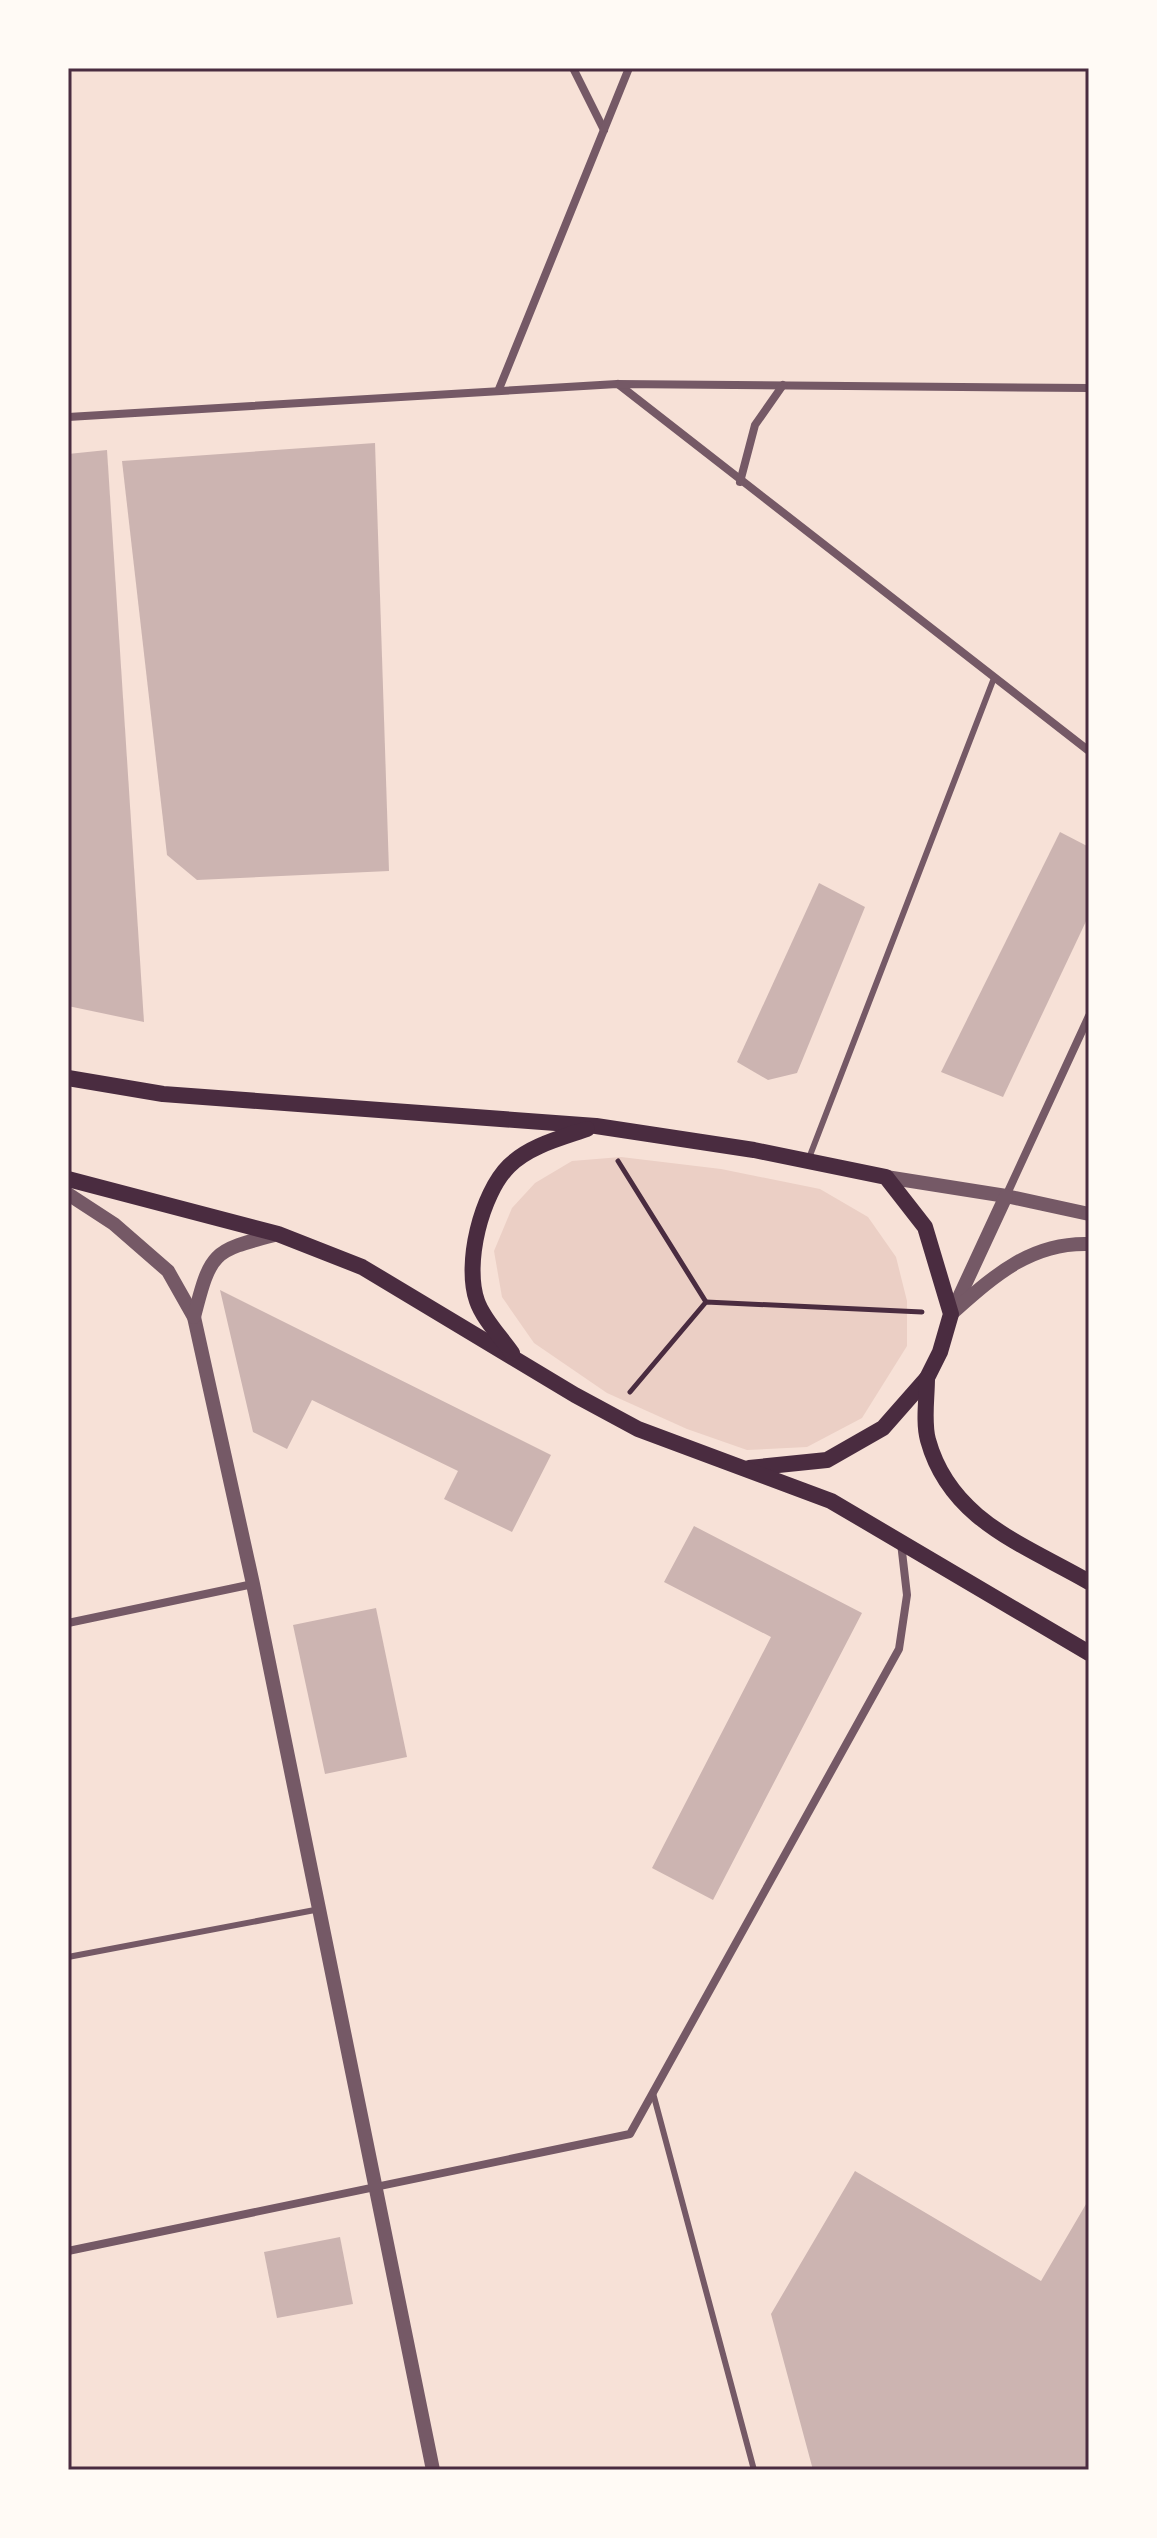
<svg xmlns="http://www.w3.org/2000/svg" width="1157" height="2538" viewBox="0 0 1157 2538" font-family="Lato,sans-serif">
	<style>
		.green { fill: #ebcfc5 }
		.building { fill: #ccb4b1 }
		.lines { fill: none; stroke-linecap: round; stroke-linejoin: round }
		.path { stroke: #4a2c40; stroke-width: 5 }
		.service { stroke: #755966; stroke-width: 6 }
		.minor { stroke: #755966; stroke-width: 8 }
		.tertiary { stroke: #755966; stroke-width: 14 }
		.secondary { stroke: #4a2c40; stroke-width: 16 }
		.neatline { fill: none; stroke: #4a2c40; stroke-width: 3 }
	</style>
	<rect width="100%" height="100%" fill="#f7e1d7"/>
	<polygon class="green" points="621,1157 721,1169 820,1189 868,1217 896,1257 907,1301 907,1346 862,1418 807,1447 747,1450 687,1429 607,1393 534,1343 502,1297 494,1251 512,1208 535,1183 572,1161"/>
	<g class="building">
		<polygon points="375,443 389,871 197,880 167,855 122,461"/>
		<polygon points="107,450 144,1022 68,1006 68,454"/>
		<polygon points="1060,832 1089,847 1089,915 1003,1097 941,1072"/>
		<polygon points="819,883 865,907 797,1073 768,1080 737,1062"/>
		<polygon points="220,1290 551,1455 512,1532 444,1499 458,1471 312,1400 287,1449 253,1432"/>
		<polygon points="694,1526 862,1613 713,1900 652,1868 771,1637 664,1582"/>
		<polygon points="376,1608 407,1757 325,1774 293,1625"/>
		<polygon points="855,2171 1041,2281 1089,2199 1089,2470 813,2470 771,2314"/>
		<polygon points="340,2237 353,2304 277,2318 264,2252"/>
	</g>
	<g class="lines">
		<g class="path">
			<polyline points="618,1161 706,1302"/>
			<polyline points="630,1392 706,1302 922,1312"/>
		</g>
		<g class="service">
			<polyline points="809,1158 994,678"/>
			<polyline points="68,1957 320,1909"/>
			<polyline points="653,2093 754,2470"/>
		</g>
		<g class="minor">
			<polyline points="573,68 604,130"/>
			<polyline points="618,384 1089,751"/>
			<polyline points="499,389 629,68"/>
			<polyline points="68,417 617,384 1089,388"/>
			<polyline points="740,482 755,425 783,385"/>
			<polyline points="1006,1196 1089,1016"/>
			<polyline points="68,1623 253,1584"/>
			<polyline points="68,2251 630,2134 899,1649 907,1595 901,1543"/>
		</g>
		<g class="tertiary">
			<polyline points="886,1177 1006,1196 1089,1214"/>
			<polyline points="68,1194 114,1224 168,1271 194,1317 253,1584 433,2470"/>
			<polyline points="955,1306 1006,1196"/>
			<path d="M 951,1314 C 993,1277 1030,1242 1089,1244"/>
			<path d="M 194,1317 C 211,1250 213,1251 278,1234"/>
		</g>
		<g class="secondary">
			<polyline points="68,1078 163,1094 596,1126 754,1150 886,1177 925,1227 951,1314 940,1352 927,1378 883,1428 827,1460 749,1468"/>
			<polyline points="68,1179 278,1234 362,1267 575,1395 638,1429 831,1501 1089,1653"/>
			<path d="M 512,1353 C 501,1337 483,1319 477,1301 C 464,1264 481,1194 509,1166 C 529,1146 561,1138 587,1129"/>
			<path d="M 927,1378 C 927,1398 923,1422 928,1440 C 950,1520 1023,1544 1089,1582"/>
		</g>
	</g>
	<rect width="1157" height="2538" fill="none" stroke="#fffaf5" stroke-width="140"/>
	<rect x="70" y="70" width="1017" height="2398" class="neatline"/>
</svg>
